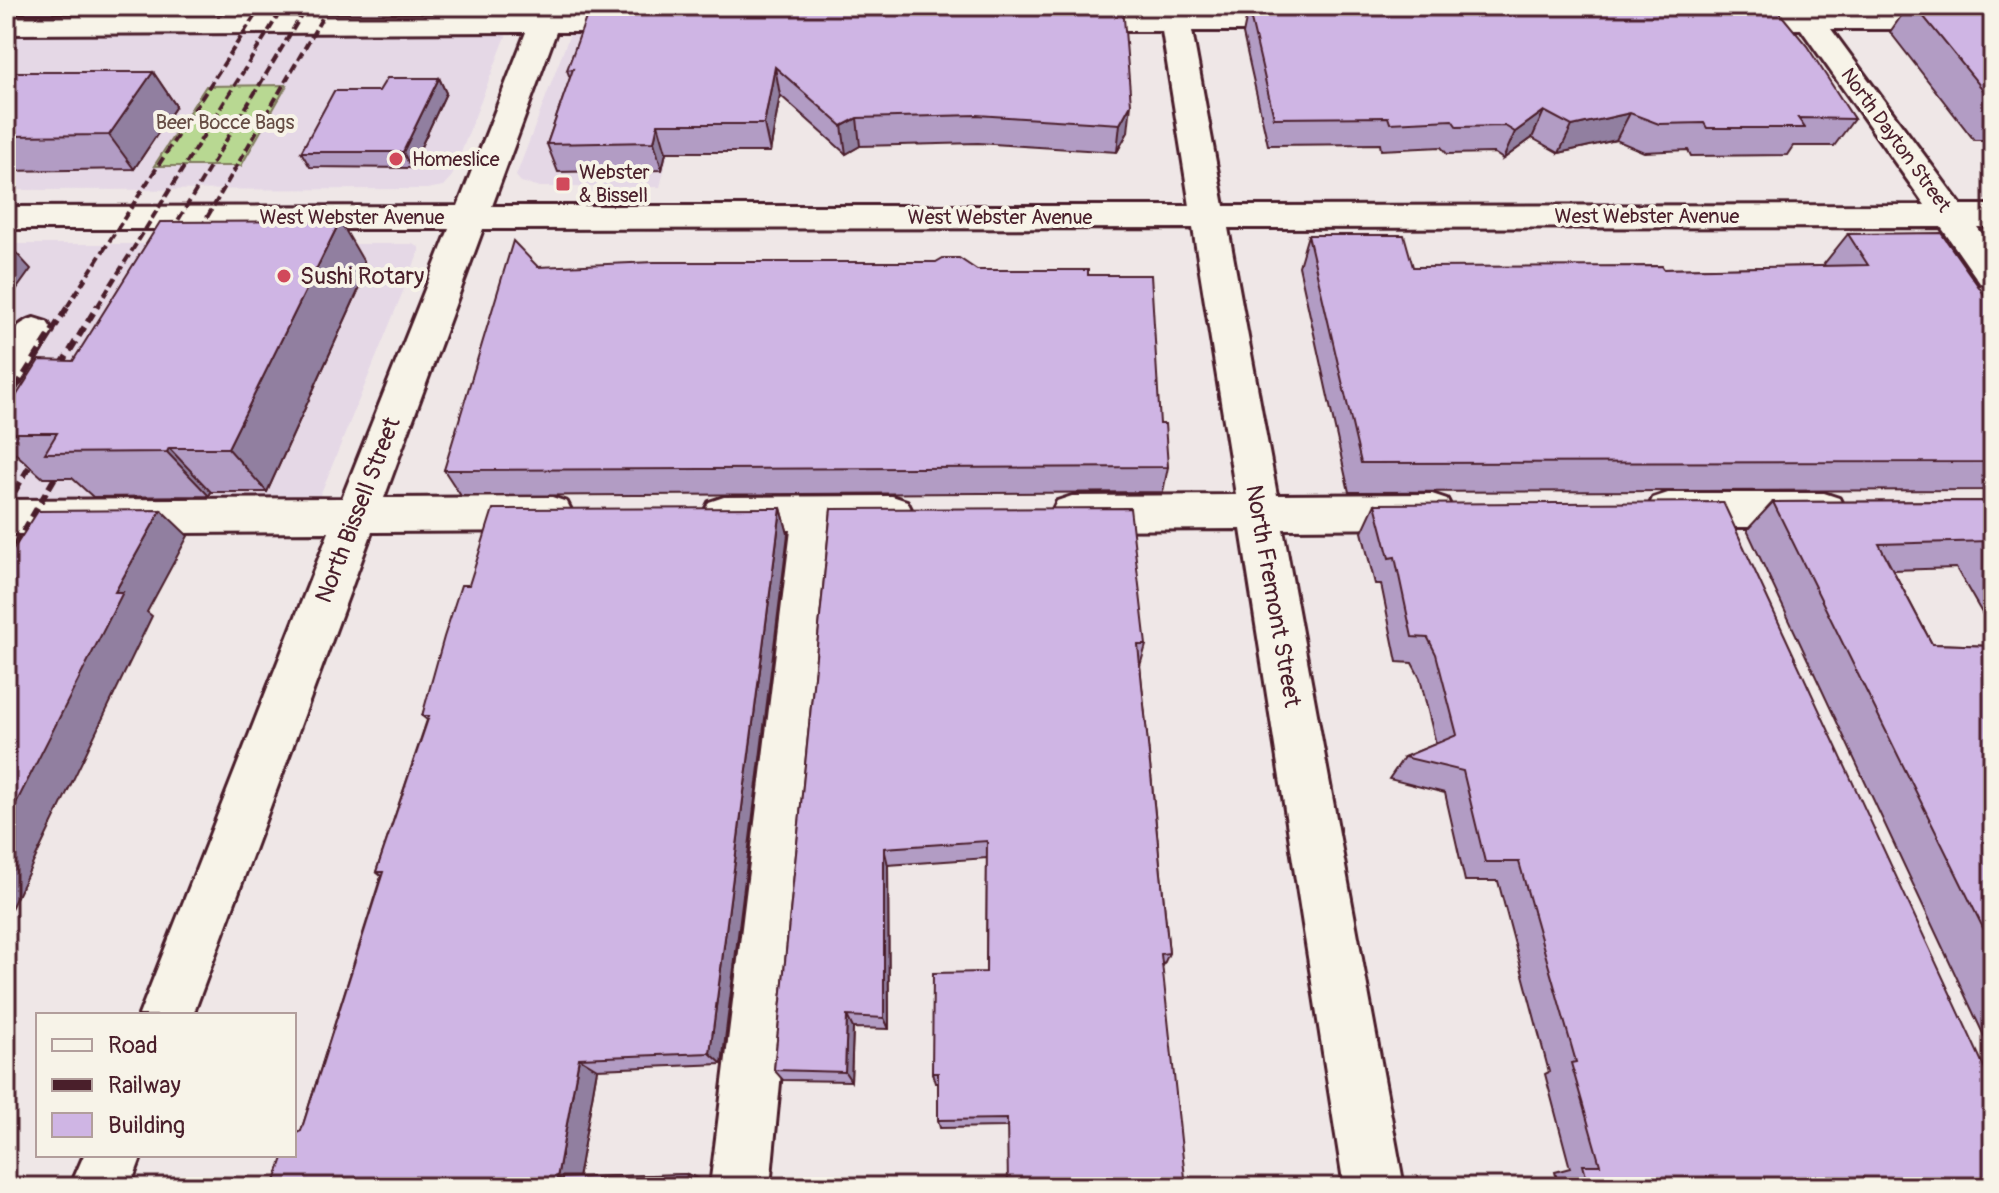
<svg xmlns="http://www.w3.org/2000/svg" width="1999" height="1193" viewBox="0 0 1999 1193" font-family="Pangolin,sans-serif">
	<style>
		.built { fill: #e5d8e6 }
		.green { fill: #b8d892; stroke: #817c5e; stroke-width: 2 }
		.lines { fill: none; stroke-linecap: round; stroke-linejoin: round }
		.minor-casing { stroke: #4a1f2b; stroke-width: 6 }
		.minor { fill: #f7f3e8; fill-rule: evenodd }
		.rail-far1 { stroke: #4a1f2b; stroke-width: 4; stroke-dasharray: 9 4; stroke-linecap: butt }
		.rail { stroke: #4a1f2b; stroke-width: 6; stroke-dasharray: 11 6; stroke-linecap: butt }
		.wall { fill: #b29cc4; stroke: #4a1f2b; stroke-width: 2 }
		.shaded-wall { fill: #917fa0; stroke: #4a1f2b; stroke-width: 2 }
		.building { fill: #cfb5e4; stroke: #4a1f2b; stroke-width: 2 }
		.poi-dot { fill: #d1495b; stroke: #f7f3e8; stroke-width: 3 }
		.labels { text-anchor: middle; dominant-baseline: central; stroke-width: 8; stroke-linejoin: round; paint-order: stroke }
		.far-park-label { font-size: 20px; fill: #664d45; stroke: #f7f3e8 }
		.far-street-label { font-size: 20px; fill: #4a1f2b; stroke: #f7f3e8 }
		.far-poi-label { font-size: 20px; fill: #4a1f2b; stroke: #f7f3e8; text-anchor: start }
		.poi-label { font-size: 24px; fill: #4a1f2b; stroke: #f7f3e8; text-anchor: start }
		.street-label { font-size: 24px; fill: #4a1f2b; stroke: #f7f3e8 }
	</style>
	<rect width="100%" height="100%" fill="#efe7e7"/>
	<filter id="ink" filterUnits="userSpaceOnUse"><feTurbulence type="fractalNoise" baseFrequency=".0125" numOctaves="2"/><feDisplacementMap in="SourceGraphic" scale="16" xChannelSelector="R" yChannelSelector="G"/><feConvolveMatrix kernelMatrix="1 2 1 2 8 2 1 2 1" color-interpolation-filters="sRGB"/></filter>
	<g filter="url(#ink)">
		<g class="built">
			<polygon points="6,6 238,6 226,23 511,23 452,176 443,186 427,189 6,190"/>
			<polygon points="574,23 700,23 660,187 540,187 521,182 516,176"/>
			<polygon points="6,244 412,244 419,247 419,252 312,515 6,517"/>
		</g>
		<polygon class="green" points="287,85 241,166 154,166 206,86"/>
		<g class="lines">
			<defs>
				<g id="minor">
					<polygon points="537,6 565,6 562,14 643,14 653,17 658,23 653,29 643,32 556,32 492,206 1190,206 1162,31 1063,31 1053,28 1048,22 1053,16 1063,13 1160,13 1159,6 1187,6 1189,13 1307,13 1317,16 1322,22 1317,28 1307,31 1192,31 1224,206 1925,205 1801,29 1727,29 1717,26 1712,20 1717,14 1788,11 1785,6 1814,6 1818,11 1993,11 1993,29 1831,29 1961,205 1993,205 1993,227 1977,227 1993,248 1993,286 1980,283 1941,227 1228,228 1277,495 1432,494 1447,499 1453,511 1447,523 1432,528 1283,529 1404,1187 1344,1187 1241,529 1072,530 1057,525 1051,513 1057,501 1072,496 1236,495 1193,228 483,229 384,498 552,497 567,502 573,514 567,526 552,531 372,532 193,1015 139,1015 329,532 6,534 6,500 342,498 449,229 6,229 6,207 458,206 526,32 6,34 6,16 533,15"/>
					<path d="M 34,318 L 47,322 L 53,331 L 20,383 L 6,387 C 6,359 2,327 34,318 Z"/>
					<polygon points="1668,493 1824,493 1839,498 1845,510 1839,522 1824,527 1668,527 1653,522 1647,510 1653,498"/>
					<polygon points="892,496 907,501 913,513 907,525 892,530 833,530 770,1187 710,1187 791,530 724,531 709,526 703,514 709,502 724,497"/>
					<polygon points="84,1155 142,1155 130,1187 70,1187"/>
				</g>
			</defs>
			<use href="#minor" class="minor-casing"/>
			<use href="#minor" class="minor"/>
			<g class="rail-far1">
				<polyline points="194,240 329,6"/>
				<polyline points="165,242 307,6"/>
				<polyline points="67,307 261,6"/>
				<polyline points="97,307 284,6"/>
			</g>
			<g class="rail">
				<polyline points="52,380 98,305"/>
				<polyline points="6,403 69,305"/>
				<polyline points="6,506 41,447"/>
				<polyline points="6,561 67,457"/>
			</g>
		</g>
		<g class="wall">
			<polygon points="6,6 213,6 209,13 6,13"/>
			<polygon points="609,6 1123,6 1128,132 1117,152 978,143 860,146 846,154 780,95 770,152 666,152 662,170 558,172 547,144 570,78 567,70"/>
			<polygon points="1241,6 1774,6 1854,119 1834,146 1793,146 1787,155 1691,156 1688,150 1644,152 1616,140 1559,153 1532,138 1503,159 1494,153 1447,154 1441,147 1381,150 1380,144 1268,145 1243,34 1248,10 1241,10"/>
			<polygon points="1874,6 1993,6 1993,140 1974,140 1890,32 1906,9 1876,9"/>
			<polygon points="6,72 153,72 176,106 134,169 6,171"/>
			<polygon points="439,78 446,93 411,168 310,167 301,152 379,91"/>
			<polygon points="1848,234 1993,307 1993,490 1349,492 1299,266 1308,235 1413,267 1664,269 1825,266 1824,264"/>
			<polygon points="538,267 977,270 1088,275 1160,424 1168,467 1163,492 461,496 444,470"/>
			<polygon points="368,269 267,492 211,492 209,496 93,497 72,478 43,478 6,445 6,412 73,361"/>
			<polygon points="1993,501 1993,632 1956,568 1893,570 1932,644 1993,646 1993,1055 1747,530 1773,502"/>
			<polygon points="1375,504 1993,1187 1559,1187 1555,1172 1570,1168 1545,1074 1549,1072 1498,881 1465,881 1445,793 1389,779 1404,757 1436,744 1420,678 1412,663 1397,662 1381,584 1375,584 1362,532"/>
			<polygon points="781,508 788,534 722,1064 597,1069 578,1177 687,1174 701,1180 700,1187 273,1187 301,1131 381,876 376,872 427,720 422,716 469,585"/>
			<polygon points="831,509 1146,645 1140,666 1169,953 1163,966 1006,1127 940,1128 938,1120 938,1083 935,1083 932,1073 986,972 987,858 888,865 889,1029 853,1028 851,1081 783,1080 774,1070"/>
		</g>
		<g class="shaded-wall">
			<polygon points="205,6 213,6 209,13"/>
			<polygon points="775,67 780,95 770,152 764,124"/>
			<polygon points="153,72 176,106 134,169 109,135"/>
			<polygon points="439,78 446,93 411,168 403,152"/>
			<polygon points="1131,104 1128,132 1117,152 1120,124"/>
			<polygon points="1544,111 1532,138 1503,159 1515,132"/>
			<polygon points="1630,113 1616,140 1559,153 1572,126"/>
			<polygon points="857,118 860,146 846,154 842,126"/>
			<polygon points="658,124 666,152 662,170 654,142"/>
			<polygon points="340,221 368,269 267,492 228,448"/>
			<polygon points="6,242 31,269 6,304"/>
			<polygon points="169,448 211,492 209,496 167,452"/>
			<polygon points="781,508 788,534 722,1064 710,1053"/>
			<polygon points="161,510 188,536 147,612 152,616 6,919 6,823 115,592"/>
			<polygon points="884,848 888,865 889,1029 884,1018"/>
			<polygon points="847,1016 853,1028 851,1081 845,1072"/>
			<polygon points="579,1058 597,1069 577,1184 557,1178"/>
			<polygon points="687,1174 701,1180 700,1187 685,1187"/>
		</g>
		<g class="building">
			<polygon points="1123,6 1131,104 1120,124 977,115 857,118 842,126 775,67 764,124 658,124 654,142 547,144 573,69 567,70 590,7"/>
			<polygon points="1774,6 1807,46 1854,119 1798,118 1805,128 1707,128 1704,123 1659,124 1630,113 1572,126 1544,111 1515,132 1505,126 1457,127 1452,120 1390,123 1388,117 1274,118 1248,7"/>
			<polygon points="1915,6 1993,6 1993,102"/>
			<polygon points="6,72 153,72 109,135 6,136"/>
			<polygon points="387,78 439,78 403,152 301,152 334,91 379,91"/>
			<polygon points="340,221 228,448 169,448 167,452 45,453 57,433 6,433 6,412 39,360 73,361 160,222"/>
			<polygon points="1941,233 1993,307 1993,462 1361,463 1308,235 1404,235 1413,267 1662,266 1664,269 1868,265 1848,234"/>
			<polygon points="513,241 538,267 654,262 936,262 943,258 959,258 977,270 1088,270 1088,275 1151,275 1160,424 1165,424 1168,467 444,470"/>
			<polygon points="1993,501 1993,546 1990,541 1879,544 1932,644 1993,646 1993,948 1773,502"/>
			<polygon points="1723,502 1993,1086 1993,1187 1589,1187 1583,1165 1600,1165 1571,1063 1576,1062 1519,862 1485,862 1463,771 1404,757 1457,735 1436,654 1428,638 1412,637 1395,557 1389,558 1375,504"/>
			<polygon points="781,508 710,1053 579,1058 557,1178 687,1174 685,1187 273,1187 284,1155 294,1155 294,1134 301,1131 383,872 376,872 429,716 422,716 444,637 461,585 469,585 493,509"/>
			<polygon points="1130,508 1146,645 1138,645 1169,953 1161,954 1186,1187 1008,1187 1007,1119 938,1120 938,1073 932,1073 933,973 986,972 987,841 884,848 884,1018 847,1016 845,1072 774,1070 831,509"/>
			<polygon points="161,510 115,592 123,592 6,823 6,561 38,511"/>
		</g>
	</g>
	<g class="poi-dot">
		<circle cx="396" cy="159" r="8"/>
		<rect x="555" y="176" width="16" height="16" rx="4"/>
		<circle cx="284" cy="276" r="8"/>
	</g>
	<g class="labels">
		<g class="far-park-label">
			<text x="225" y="122">Beer Bocce Bags</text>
		</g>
		<g class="far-street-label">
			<text transform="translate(1896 140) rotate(54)">North Dayton Street</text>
			<text x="1647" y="216">West Webster Avenue</text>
			<text x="352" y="217">West Webster Avenue</text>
			<text x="1000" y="217">West Webster Avenue</text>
		</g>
		<g class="far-poi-label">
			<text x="412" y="159">Homeslice</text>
			<text x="579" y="172">Webster<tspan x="579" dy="23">&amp; Bissell</tspan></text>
		</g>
		<g class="poi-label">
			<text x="300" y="276">Sushi Rotary</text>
		</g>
		<g class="street-label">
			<text transform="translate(358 510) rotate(-69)">North Bissell Street</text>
			<text transform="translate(1273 596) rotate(80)">North Fremont Street</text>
		</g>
	</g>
	<rect width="1999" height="1193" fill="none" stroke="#f7f3e8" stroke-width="32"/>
	<rect x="16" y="16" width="1967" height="1161" fill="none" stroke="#4a1f2b" stroke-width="3" filter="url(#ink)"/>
	<rect x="36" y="1013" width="260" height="144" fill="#f7f3e8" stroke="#b29e9c" stroke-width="2"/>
	<rect x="52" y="1039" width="40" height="12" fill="#f7f3e8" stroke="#b29e9c" stroke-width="2"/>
	<text x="108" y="1053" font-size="24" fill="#4a1f2b">Road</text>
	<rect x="52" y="1079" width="40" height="12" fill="#4a1f2b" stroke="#b29e9c" stroke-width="2"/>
	<text x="108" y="1093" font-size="24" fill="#4a1f2b">Railway</text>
	<rect x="52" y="1113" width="40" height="24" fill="#cfb5e4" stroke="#b29e9c" stroke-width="2"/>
	<text x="108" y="1133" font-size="24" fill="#4a1f2b">Building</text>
</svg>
